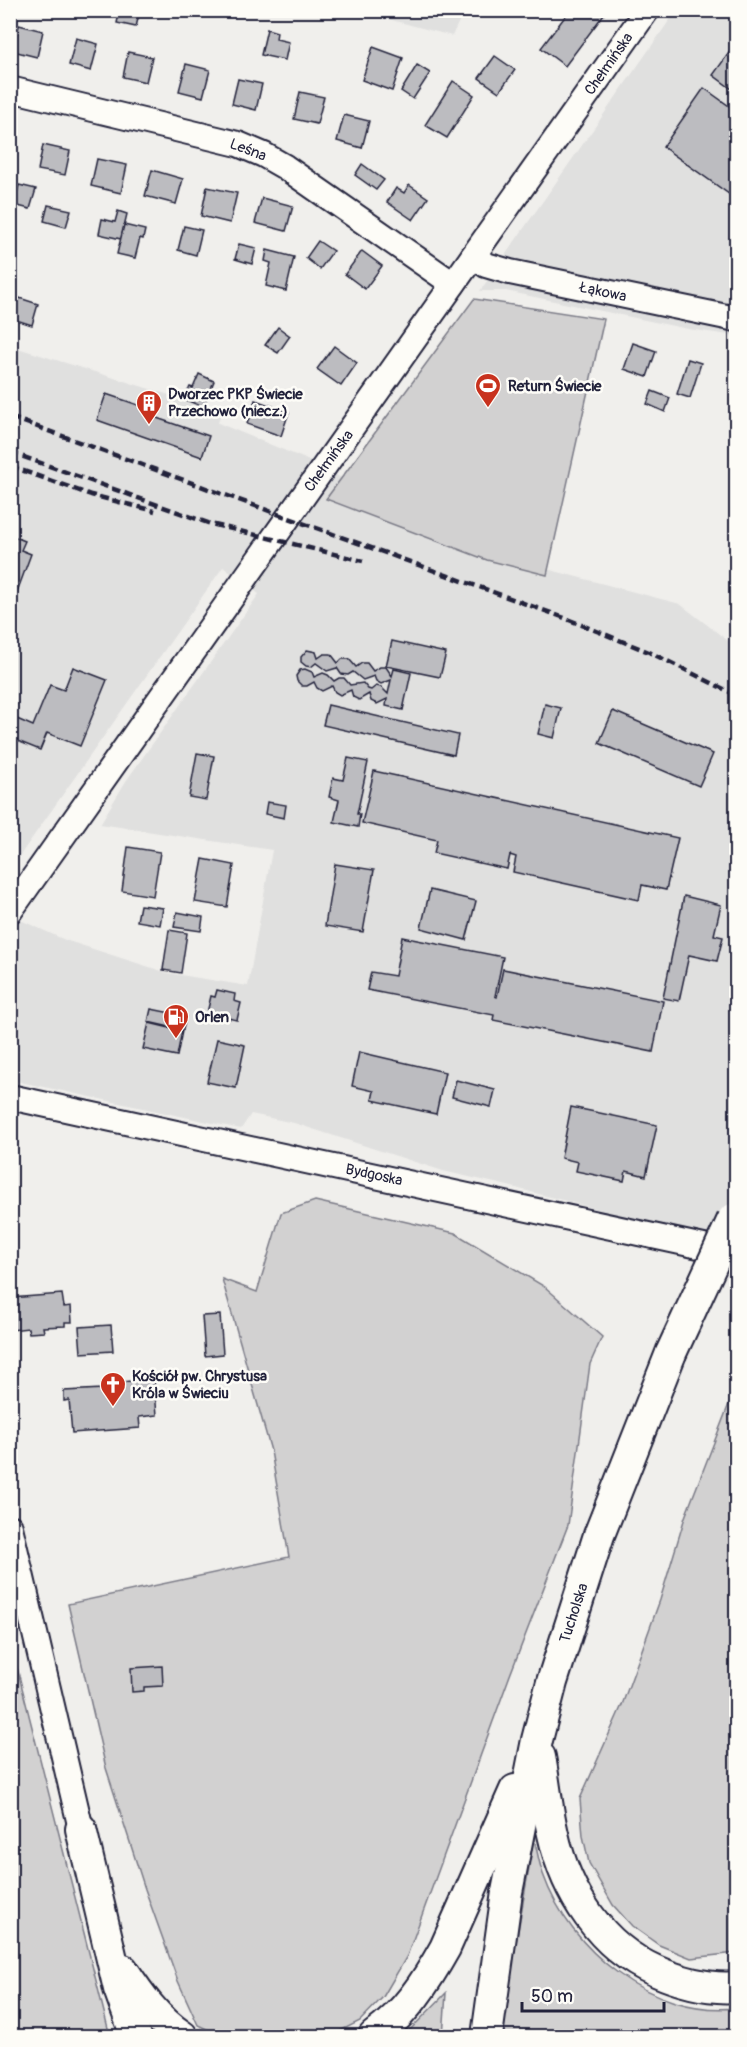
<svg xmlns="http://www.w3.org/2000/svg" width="747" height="2047" viewBox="0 0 747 2047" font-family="Pangolin,sans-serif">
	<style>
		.built { fill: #e0e0df }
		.green { fill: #d2d1d1; stroke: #7a7a86; stroke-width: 1.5 }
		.building { fill: #bcbcc0; stroke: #22223b; stroke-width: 1.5 }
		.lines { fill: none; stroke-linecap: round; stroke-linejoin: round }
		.minor-casing { stroke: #22223b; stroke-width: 28 }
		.major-casing { stroke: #22223b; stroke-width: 34 }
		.minor { stroke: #fdfcf7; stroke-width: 24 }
		.major { stroke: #fdfcf7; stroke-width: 30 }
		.rail { stroke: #22223b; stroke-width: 4.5; stroke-dasharray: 9 4.5; stroke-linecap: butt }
		.major-bridge-casing { stroke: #22223b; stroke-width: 34; stroke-linecap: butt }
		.major-bridge { stroke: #fdfcf7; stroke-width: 30 }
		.labels { text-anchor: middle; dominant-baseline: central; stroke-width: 5; stroke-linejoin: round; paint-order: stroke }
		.street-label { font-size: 15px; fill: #22223b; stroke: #fdfcf7 }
		.poi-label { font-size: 15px; font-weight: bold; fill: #22223b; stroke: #fdfcf7; text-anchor: start }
	</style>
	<rect width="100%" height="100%" fill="#f0efec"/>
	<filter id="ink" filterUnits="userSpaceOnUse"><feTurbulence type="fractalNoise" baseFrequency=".0167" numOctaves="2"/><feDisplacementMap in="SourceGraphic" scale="12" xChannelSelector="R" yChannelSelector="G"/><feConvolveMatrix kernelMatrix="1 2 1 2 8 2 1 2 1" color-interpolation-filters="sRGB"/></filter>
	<g filter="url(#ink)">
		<g class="built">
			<polygon points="358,11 464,10 464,11 452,36"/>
			<polygon points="676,11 736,11 736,336 688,329 506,291 480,291"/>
			<polygon points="11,346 221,411 218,423 303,458 486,553 680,604 736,647 736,1245 508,1186 443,1171 294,1123 251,1114 241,1129 11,1080 10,929 16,918 65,940 168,973 248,986 272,850 100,824 126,781 259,594 223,567 11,868"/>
		</g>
		<g class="green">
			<polygon points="474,299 604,319 547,575 487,560 326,499"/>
			<polygon points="315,1201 455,1233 545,1287 602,1337 590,1364 568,1525 510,1675 407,1956 383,1997 360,2021 330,2036 222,2036 198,2025 178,1981 145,1889 106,1768 68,1604 289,1557 271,1451 222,1279 257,1292 281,1213"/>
			<polygon points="736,1386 736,1953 691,1958 659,1945 632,1926 613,1905 589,1863 583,1836 580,1799 622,1705 660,1600 685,1517"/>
			<polygon points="11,1644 110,2036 11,2036"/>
			<path d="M 534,1838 C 537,1850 539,1863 543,1874 C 570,1951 652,2017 736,2008 L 736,2036 L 503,2036 L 504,2013 Z"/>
			<polygon points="446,1993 443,2036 403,2036 406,2034"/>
		</g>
		<g class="building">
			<polygon points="120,10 140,10 136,27 117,23"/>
			<polygon points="570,10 600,10 604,14 565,66 541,48"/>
			<polygon points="19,25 43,31 37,57 13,51"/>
			<polygon points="267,29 277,32 276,39 289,42 285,60 261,55"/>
			<polygon points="76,38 98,44 91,71 69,65"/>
			<polygon points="736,43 736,92 713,75"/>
			<polygon points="373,47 403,58 392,91 362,80"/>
			<polygon points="128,52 152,57 146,82 123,77"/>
			<polygon points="495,56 515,70 499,92 479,78"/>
			<polygon points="186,64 210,70 203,97 179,91"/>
			<polygon points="417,65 430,73 413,99 401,91"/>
			<polygon points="238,79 262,84 256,110 232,104"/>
			<polygon points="453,81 474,95 447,138 425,125"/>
			<polygon points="704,88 736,111 736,199 663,147"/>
			<polygon points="300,92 324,97 317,124 294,119"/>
			<polygon points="344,115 369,121 362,148 337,141"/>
			<polygon points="43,145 70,151 65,175 38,170"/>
			<polygon points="97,159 127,165 121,193 91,186"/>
			<polygon points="362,164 384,180 376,190 355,175"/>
			<polygon points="152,170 183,179 176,204 145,196"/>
			<polygon points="19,185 36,189 30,209 14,205"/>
			<polygon points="409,185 428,198 413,220 387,202 396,188 404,193"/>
			<polygon points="207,187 237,193 230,223 201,216"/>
			<polygon points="262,198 293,206 286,231 255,223"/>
			<polygon points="48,205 71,210 66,227 44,221"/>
			<polygon points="118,211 127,214 121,239 99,234 102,219 115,222"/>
			<polygon points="124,225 145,230 143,239 140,238 135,258 117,254"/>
			<polygon points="184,226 202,230 196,255 178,250"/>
			<polygon points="318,241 333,251 320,269 306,258"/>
			<polygon points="239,244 256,248 252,264 235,259"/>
			<polygon points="267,250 294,257 286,291 266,286 271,263 265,261"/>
			<polygon points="362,251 382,266 365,289 345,274"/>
			<polygon points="10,295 38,304 32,325 10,318"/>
			<polygon points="278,327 290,336 278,353 265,345"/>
			<polygon points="633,343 656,351 647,377 624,369"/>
			<polygon points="334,346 357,363 341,386 317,369"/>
			<polygon points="688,359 701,363 690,398 677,394"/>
			<polygon points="199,374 214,381 203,407 184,399 190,387 193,388"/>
			<polygon points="652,391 670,398 665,412 647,404"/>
			<polygon points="106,394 150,409 148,415 209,436 202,457 97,420"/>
			<polygon points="255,400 289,412 281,436 247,424"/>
			<polygon points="10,535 25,541 21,550 31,554 11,608"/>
			<polygon points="392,641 446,653 440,677 386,666"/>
			<polygon points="307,650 316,652 318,658 324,654 331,654 338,663 342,659 349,659 356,667 362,663 367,663 373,671 380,667 386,667 392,676 394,669 411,673 403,710 386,706 387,699 377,704 371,701 369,694 359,700 353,697 351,690 340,695 335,692 332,686 322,691 317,688 314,682 307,686 302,686 297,681 296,676 300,670 305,669 312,672 314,677 323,673 328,675 334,681 339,678 344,678 350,685 363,683 368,689 371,690 376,686 381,687 388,694 391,680 381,684 376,681 374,676 363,680 353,672 348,675 341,674 337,668 327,671 316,663 311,667 306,666 301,662 301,657"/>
			<polygon points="73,667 107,680 80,746 47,733 40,750 10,738 10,716 33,726 50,685 64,690"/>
			<polygon points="545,704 561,708 554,738 538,734"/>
			<polygon points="328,705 458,735 454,755 323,725"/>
			<polygon points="613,711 713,754 699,786 599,743"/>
			<polygon points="197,753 214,756 206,800 189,797"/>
			<polygon points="348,758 368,762 357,814 360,814 358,827 334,822 339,800 329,797 333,778 343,780"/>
			<polygon points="374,771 678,838 666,890 642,885 639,900 513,872 516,857 510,855 507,869 434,853 437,840 362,823"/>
			<polygon points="267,802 286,805 284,818 265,814"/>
			<polygon points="128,847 160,852 153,896 122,891"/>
			<polygon points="203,859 234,865 227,907 195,902"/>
			<polygon points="335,864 374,870 363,932 325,926"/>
			<polygon points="430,890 476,901 466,940 421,928"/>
			<polygon points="684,896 721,905 714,935 723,937 717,961 689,955 679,1001 663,998"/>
			<polygon points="140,905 163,908 160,925 137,921"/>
			<polygon points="177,912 203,917 201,931 174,927"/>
			<polygon points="169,930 187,933 181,973 163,970"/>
			<polygon points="402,937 503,957 495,996 497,997 503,969 663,1001 653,1052 493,1020 494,1015 367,990 371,972 395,976"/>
			<polygon points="217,990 235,994 234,1001 241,1003 237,1020 207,1013 211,996 215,997"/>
			<polygon points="151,1009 186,1016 183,1030 148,1022"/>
			<polygon points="149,1023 182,1031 177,1056 143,1049"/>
			<polygon points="217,1039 245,1045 236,1088 207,1082"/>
			<polygon points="359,1052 445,1072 436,1114 372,1100 374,1091 352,1086"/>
			<polygon points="456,1080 495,1090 491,1107 452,1097"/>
			<polygon points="571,1107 657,1125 646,1176 626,1171 624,1181 576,1171 578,1162 561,1158"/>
			<polygon points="62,1294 64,1307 71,1306 72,1322 65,1322 65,1326 43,1327 44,1332 29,1333 28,1328 11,1330 10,1298"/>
			<polygon points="220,1315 223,1354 205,1356 202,1316"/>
			<polygon points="111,1325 113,1351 81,1353 79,1327"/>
			<polygon points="154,1379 157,1415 139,1417 140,1428 72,1433 69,1400 64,1401 64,1391 122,1388 121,1382"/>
			<polygon points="162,1666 163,1686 144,1687 144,1691 132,1692 131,1668"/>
		</g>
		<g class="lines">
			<defs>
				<g id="minor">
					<polyline points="10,89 238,144 264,155 285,167 453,284"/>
					<polyline points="473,256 486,265 510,272 736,319"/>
					<polyline points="10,911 647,10"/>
					<polyline points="10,1097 736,1254"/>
					<polyline points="10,1527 81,1829"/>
				</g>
				<g id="major">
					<path d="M 540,1757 C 545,1783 547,1809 553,1834 C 566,1893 601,1947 656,1971 C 681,1982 710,1989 736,1987"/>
					<polyline points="81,1829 119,1989 136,2036"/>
					<path d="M 123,1970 C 139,1994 157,2020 182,2036"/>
					<path d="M 374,2036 C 406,2013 426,1982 445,1948 L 515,1790"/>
					<polyline points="487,2036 507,1892 537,1740 552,1682 599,1535 671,1353"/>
				</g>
			</defs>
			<use href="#minor" class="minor-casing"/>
			<use href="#major" class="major-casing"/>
			<use href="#minor" class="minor"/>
			<use href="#major" class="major"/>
			<g class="rail">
				<polyline points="10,417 562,617 649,652 736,695"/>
				<polyline points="10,452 211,524 363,561"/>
				<polyline points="10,466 91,495 155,511"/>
			</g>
			<defs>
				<polyline id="major-bridge" points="671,1353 733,1219"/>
			</defs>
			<use href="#major-bridge" class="major-bridge-casing"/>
			<use href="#major-bridge" class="major-bridge"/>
		</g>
	</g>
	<defs>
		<symbol id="stadium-pin" viewBox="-11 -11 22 30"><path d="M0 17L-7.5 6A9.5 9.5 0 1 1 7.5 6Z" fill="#c8321e" stroke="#fdfcf7"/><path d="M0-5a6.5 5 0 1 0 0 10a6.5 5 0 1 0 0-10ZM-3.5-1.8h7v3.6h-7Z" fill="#fff"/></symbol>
		<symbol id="building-pin" viewBox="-11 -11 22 30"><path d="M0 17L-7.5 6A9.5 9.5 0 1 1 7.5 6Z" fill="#c8321e" stroke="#fdfcf7"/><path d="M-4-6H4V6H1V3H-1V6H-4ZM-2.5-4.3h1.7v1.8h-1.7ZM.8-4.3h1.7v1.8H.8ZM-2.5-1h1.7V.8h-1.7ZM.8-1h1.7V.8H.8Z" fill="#fff"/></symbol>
		<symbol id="fuel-pin" viewBox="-11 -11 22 30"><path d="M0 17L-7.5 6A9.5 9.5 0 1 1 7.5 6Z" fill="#c8321e" stroke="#fdfcf7"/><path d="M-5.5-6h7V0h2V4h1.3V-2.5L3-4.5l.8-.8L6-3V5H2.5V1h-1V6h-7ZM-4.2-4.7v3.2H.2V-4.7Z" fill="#fff"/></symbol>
		<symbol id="church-pin" viewBox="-11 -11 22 30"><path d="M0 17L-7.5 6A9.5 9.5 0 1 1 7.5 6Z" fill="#c8321e" stroke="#fdfcf7"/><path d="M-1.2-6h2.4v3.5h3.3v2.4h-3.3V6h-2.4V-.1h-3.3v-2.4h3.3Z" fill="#fff"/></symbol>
	</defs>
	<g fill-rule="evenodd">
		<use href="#stadium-pin" x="473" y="371" width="30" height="40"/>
		<use href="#building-pin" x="134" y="388" width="30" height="40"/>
		<use href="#fuel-pin" x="161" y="1002" width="30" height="40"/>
		<use href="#church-pin" x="98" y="1370" width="30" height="40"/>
	</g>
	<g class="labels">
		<g class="street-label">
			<text transform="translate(609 64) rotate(-55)">Chełmińska</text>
			<text transform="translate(248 150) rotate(21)">Leśna</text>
			<text transform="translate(603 292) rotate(12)">Łąkowa</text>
			<text transform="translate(329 461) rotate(-54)">Chełmińska</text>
			<text transform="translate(374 1175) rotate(12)">Bydgoska</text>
			<text transform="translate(574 1613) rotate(-72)">Tucholska</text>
		</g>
		<g class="poi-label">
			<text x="508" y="386">Return Świecie</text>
			<text x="168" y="394">Dworzec PKP Świecie<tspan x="168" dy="17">Przechowo (niecz.)</tspan></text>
			<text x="195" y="1017">Orlen</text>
			<text x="132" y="1376">Kościół pw. Chrystusa<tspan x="132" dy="17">Króla w Świeciu</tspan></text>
		</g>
	</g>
	<rect width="747" height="2047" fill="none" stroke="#fdfcf7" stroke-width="36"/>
	<rect x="18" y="18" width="711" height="2011" fill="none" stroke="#22223b" stroke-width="2" filter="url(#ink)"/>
	<path d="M522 2002v9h142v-9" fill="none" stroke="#22223b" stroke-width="3"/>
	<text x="531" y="2002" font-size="18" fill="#22223b" stroke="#fdfcf7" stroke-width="4.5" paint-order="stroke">50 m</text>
</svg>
